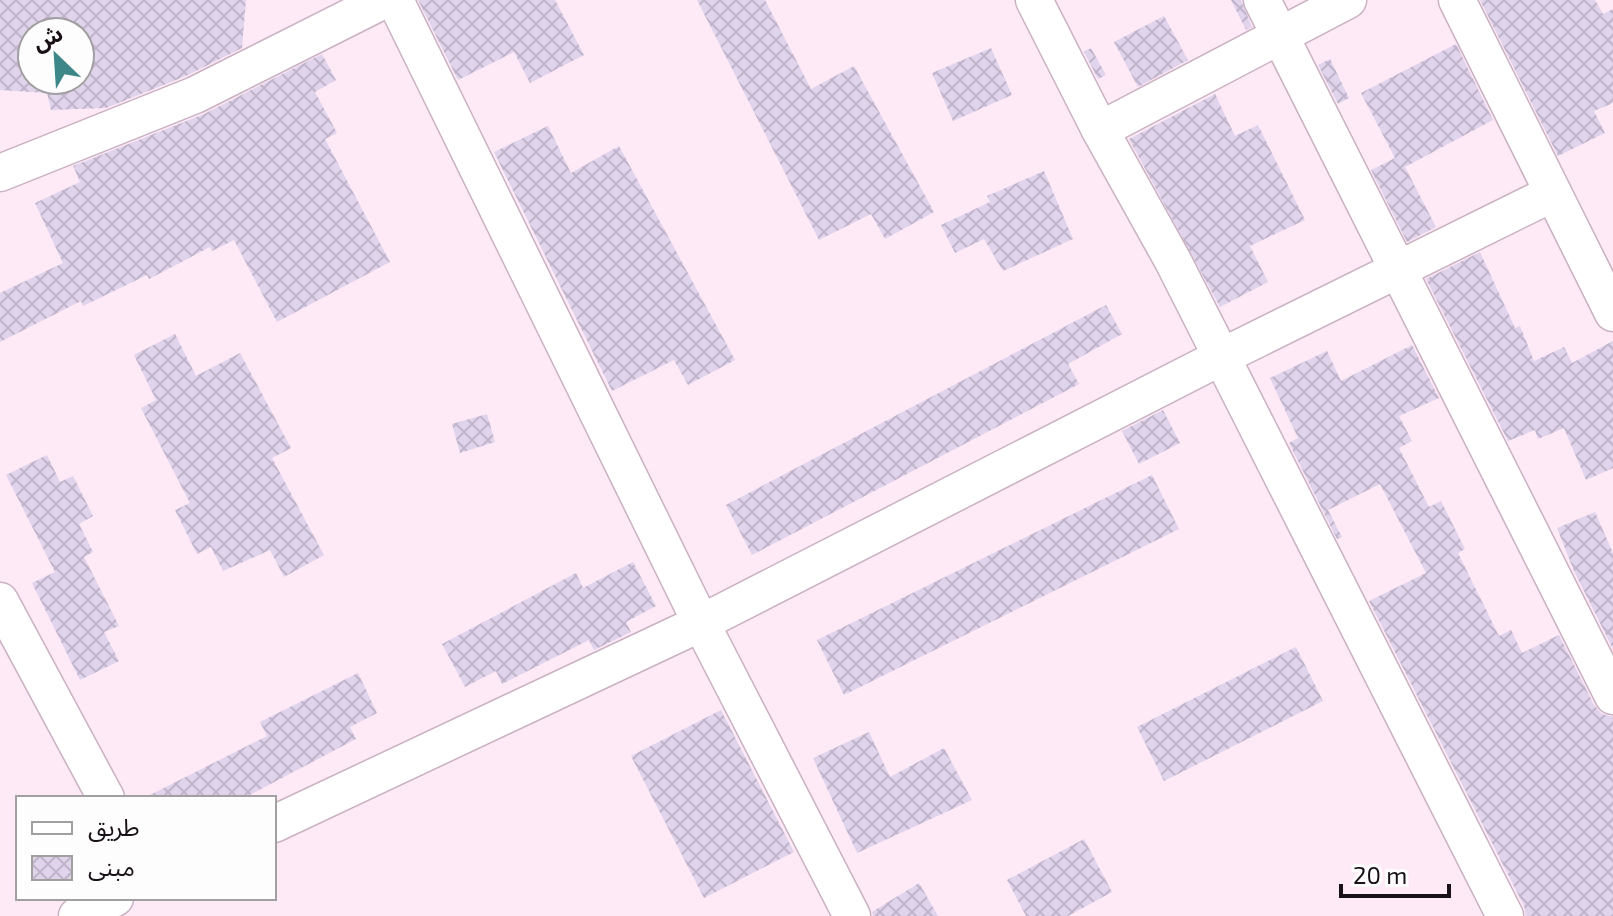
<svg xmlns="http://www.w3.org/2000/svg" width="1613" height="916" viewBox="0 0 1613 916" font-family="'Exo 2','Noto Sans Arabic',sans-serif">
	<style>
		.building { fill: url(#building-cross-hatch); fill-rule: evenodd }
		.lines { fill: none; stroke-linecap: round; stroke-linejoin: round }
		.minor-casing { stroke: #cab1c2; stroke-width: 39 }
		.minor { stroke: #fff; stroke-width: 36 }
	</style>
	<defs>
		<pattern id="building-cross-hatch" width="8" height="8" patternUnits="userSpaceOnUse" patternTransform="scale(2)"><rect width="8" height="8" fill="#e0d3ec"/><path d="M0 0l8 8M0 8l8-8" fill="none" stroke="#c0b4ca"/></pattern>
	</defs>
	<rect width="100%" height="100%" fill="#fee9f7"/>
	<g class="building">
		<path d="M 0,0 L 246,0 L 242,48 L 186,76 L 106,108 L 51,110 L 47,93 L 0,90 ZM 32,32 L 80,32 L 80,80 L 32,80 Z"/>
		<polygon points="418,0 555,0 584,55 530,83 514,52 458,80"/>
		<polygon points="697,0 765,0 811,89 854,66 934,212 885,239 871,214 819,240"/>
		<polygon points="1231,0 1241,0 1252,27 1246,30"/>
		<polygon points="1480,0 1595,0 1603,14 1613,9 1613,103 1594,111 1605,133 1558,156"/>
		<polygon points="1164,16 1188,60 1138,87 1114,42"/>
		<polygon points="1456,44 1493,120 1405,167 1436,227 1407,242 1371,170 1395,158 1361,93"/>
		<polygon points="991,48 1012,95 953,121 932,73"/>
		<polygon points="1091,48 1106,75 1098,79 1084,52"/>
		<polygon points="322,54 336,80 315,92 337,133 325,139 390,262 277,322 234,240 212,251 210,247 149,279 147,275 83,306 81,301 0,342 0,293 63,263 35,203 80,182 73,166 204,114"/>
		<polygon points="1330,59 1349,98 1338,104 1318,65"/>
		<polygon points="1215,94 1235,136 1258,125 1305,220 1250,246 1268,282 1220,307 1129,139"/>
		<polygon points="548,126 571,173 619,146 735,360 688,385 674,360 612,391 494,152"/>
		<polygon points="1044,171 1073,239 1003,271 984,239 955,253 941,225 990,202 987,196"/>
		<polygon points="1480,252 1515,328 1520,326 1534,361 1564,347 1572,363 1613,341 1613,468 1586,480 1564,428 1538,439 1535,430 1508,441 1426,279"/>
		<polygon points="1106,305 1122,334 1068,364 1079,384 752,555 726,505"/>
		<polygon points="175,334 196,376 240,353 291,448 272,458 324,555 284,577 270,550 223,571 211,547 197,554 175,510 190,503 141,408 156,400 134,355"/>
		<polygon points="1412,345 1439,398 1399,416 1412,441 1399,448 1429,507 1441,501 1465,549 1458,553 1499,636 1511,630 1522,653 1559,635 1594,705 1602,714 1613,717 1613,916 1526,916 1524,906 1369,601 1426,573 1380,484 1328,510 1342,537 1337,539 1289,443 1298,438 1270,378 1327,351 1341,381"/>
		<polygon points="1163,410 1180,443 1139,464 1122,431"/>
		<polygon points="487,414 495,442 460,453 452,424"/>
		<polygon points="47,455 60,482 73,476 93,516 79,524 93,552 84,557 119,626 104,632 119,661 80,680 32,583 55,572 6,475"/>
		<polygon points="1152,475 1179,529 844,695 817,640"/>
		<polygon points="1595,512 1613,553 1613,649 1574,571 1557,528"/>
		<polygon points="633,562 656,606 626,622 631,632 594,650 589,640 502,684 496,671 465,687 442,644 576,573 583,588"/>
		<polygon points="1296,647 1323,701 1164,781 1137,727"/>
		<polygon points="358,673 377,713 350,727 356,739 244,798 144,798 267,736 260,722"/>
		<polygon points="721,710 794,852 704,898 631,756"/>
		<polygon points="869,732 890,777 944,748 972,800 857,853 813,758"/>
		<polygon points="1084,839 1112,892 1068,916 1026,916 1007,880"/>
		<polygon points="919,883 938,916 873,916 872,912"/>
	</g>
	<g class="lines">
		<defs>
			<g id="minor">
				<polyline points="395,0 701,623 852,916"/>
				<polyline points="1034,0 1100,130 1173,261 1505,916"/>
				<polyline points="1262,0 1613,696"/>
				<polyline points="1457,0 1613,313"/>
				<polyline points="1100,130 1348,0"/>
				<polyline points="0,173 195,95 384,0"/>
				<polyline points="0,601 106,798"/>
				<polyline points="274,824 701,623 1221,357 1553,193"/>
				<polyline points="77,916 115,898"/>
			</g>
		</defs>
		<use href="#minor" class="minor-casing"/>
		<use href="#minor" class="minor"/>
	</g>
	<rect x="16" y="796" width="260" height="104" fill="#fdfdfd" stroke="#a29fa1" stroke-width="2"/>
	<rect x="32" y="822" width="40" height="12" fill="#ffffff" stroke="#a29fa1" stroke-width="2"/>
	<text x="88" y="836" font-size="24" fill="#191117">طريق</text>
	<rect x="32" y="856" width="40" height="24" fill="url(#building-cross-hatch)" stroke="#a29fa1" stroke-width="2"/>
	<text x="88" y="876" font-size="24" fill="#191117">مبنى</text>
	<g transform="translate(56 56) rotate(335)"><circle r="38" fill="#fdfdfd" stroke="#a29fa1" stroke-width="2"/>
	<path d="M0-6L14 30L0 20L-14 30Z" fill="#3e8789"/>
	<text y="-12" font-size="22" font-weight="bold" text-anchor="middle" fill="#191117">ش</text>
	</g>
	<path d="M1341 884v12h108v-12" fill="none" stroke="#191117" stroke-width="4"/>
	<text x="1353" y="884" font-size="24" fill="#191117" stroke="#fdfdfd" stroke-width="6" paint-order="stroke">20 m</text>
</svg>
